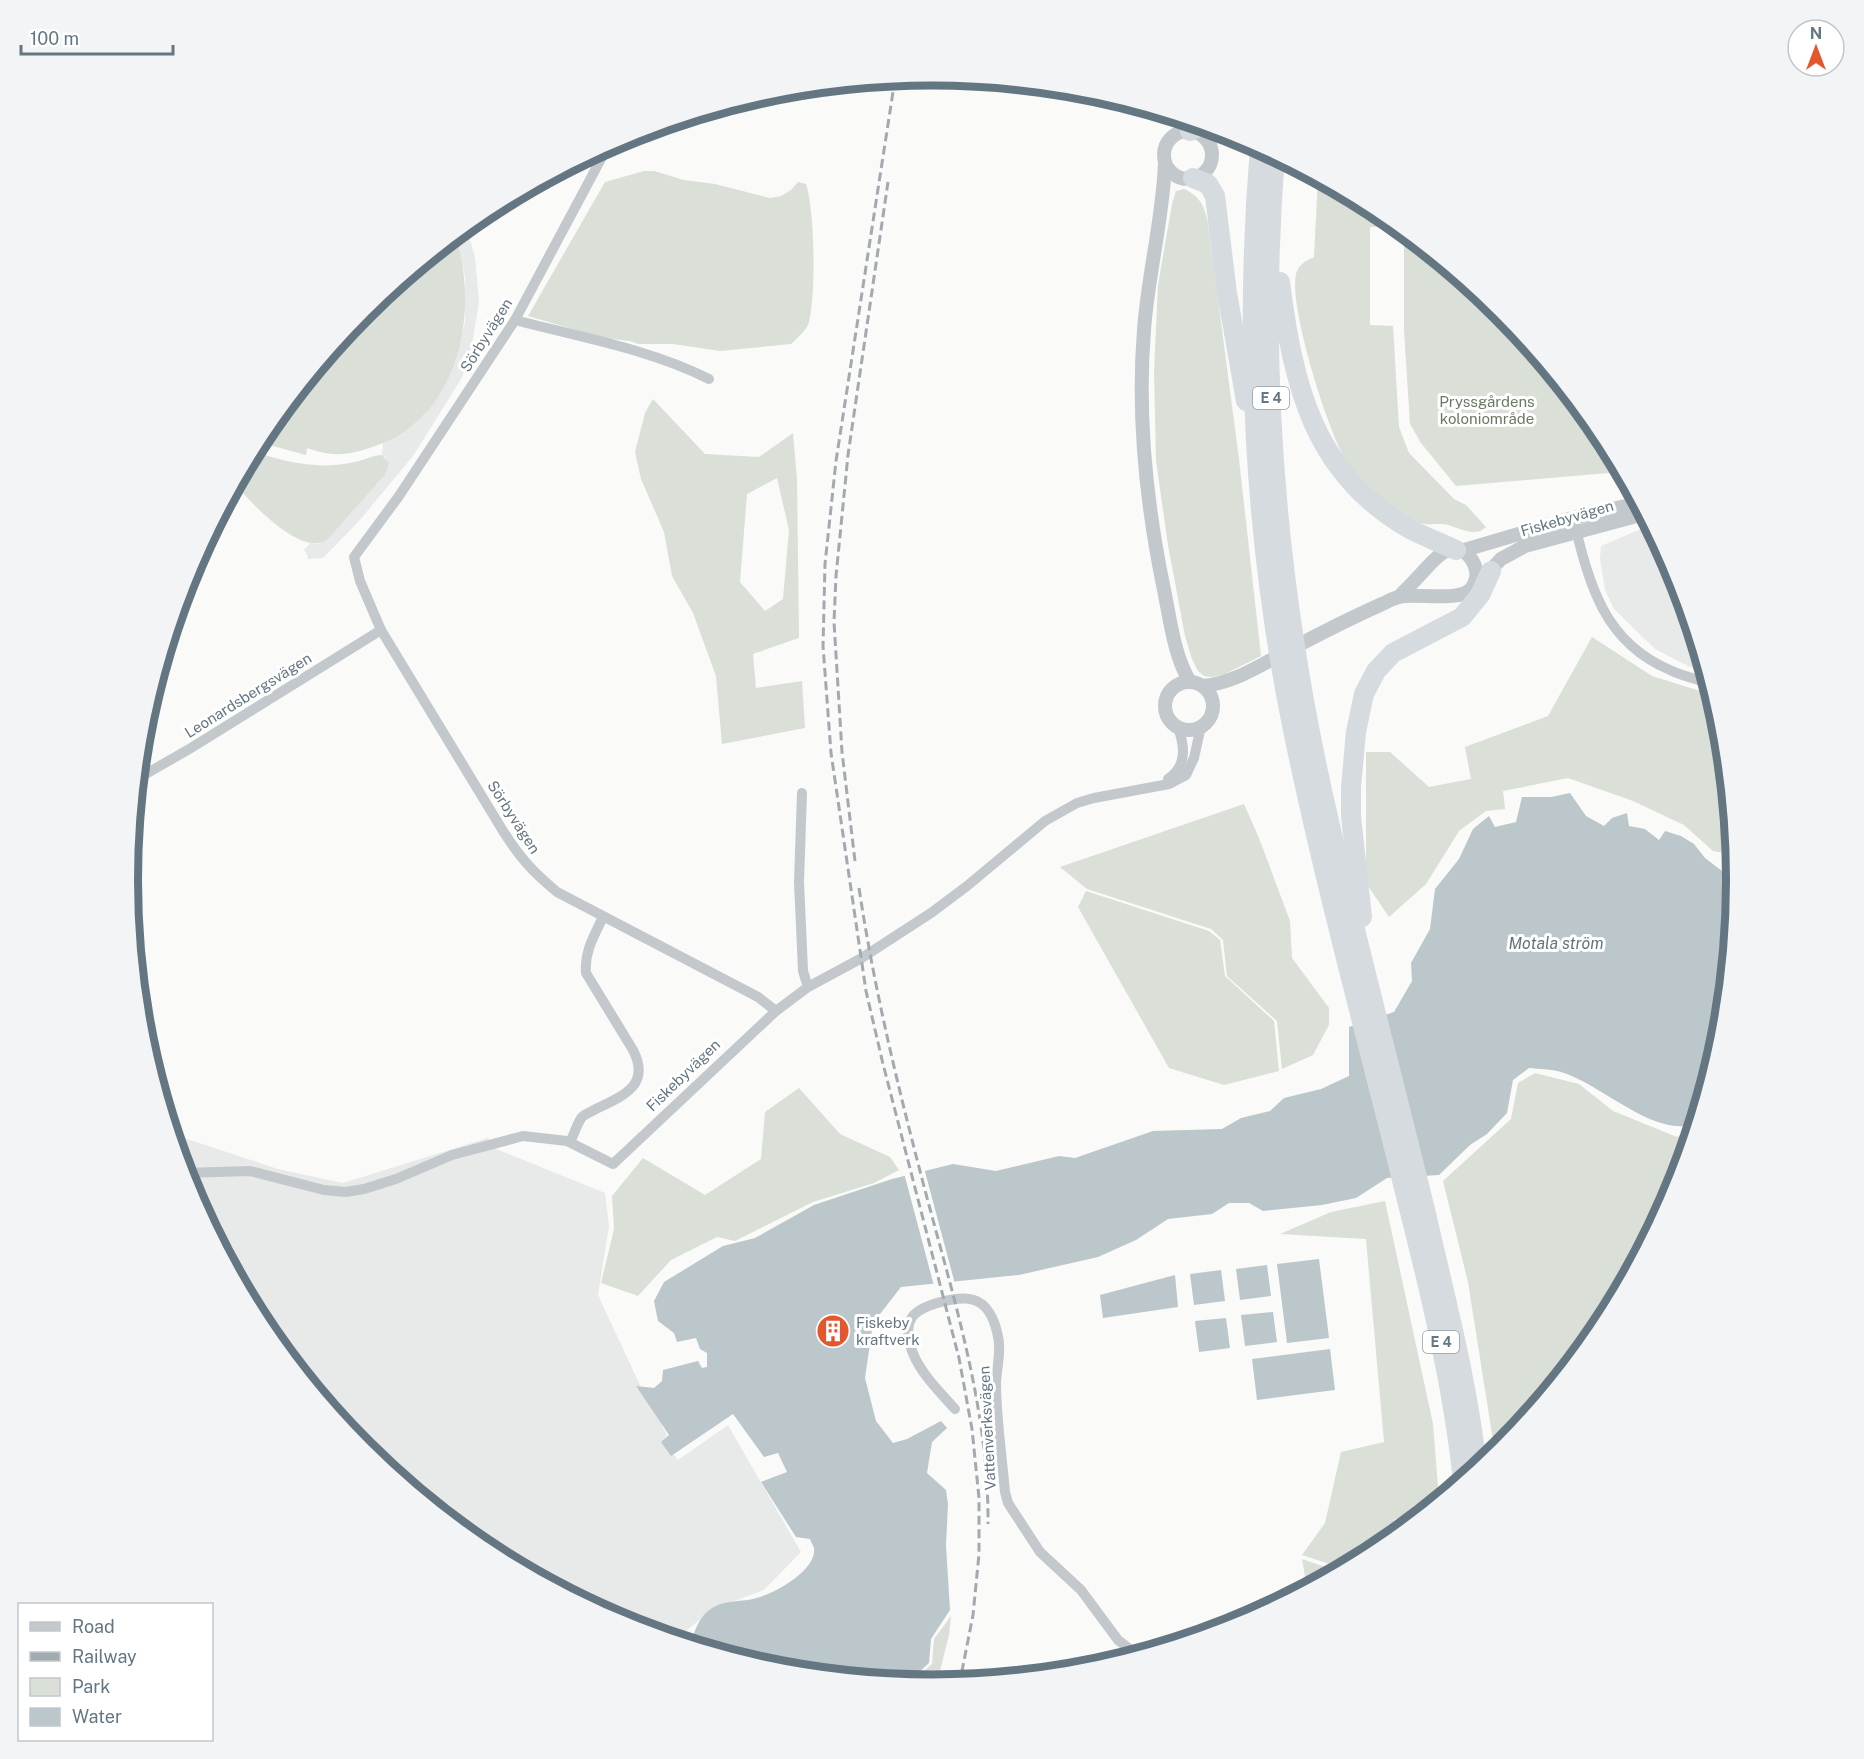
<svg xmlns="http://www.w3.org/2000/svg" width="1864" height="1759" viewBox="0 0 1864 1759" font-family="'Public Sans',sans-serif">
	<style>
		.built { fill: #e8e9e9 }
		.green { fill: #dadfd7; fill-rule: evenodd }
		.water { fill: #bbc7cb }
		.pier { fill: #fafaf8 }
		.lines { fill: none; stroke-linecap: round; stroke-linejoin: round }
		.minor { stroke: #c3c8cc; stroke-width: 10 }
		.tertiary { stroke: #c3c8cc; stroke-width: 14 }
		.motorway { stroke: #d6dbdf; stroke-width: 20 }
		.rail { stroke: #a2aab0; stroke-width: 3; stroke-dasharray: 9 4.5; stroke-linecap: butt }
		.labels { text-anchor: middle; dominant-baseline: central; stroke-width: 6; stroke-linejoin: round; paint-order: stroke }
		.shield { fill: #fff; stroke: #939fa8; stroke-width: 1.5 }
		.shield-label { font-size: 14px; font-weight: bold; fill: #657683 }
		.street-label { font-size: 15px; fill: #657683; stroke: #fff }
		.park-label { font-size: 15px; fill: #687a64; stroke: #fff }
		.poi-label { font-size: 15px; fill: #657683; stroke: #fff; text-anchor: start }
		.water-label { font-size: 16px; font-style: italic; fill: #60757c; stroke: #fff }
		.rim { fill: none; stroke: #657683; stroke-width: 8 }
	</style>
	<rect width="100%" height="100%" fill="#fafaf8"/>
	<g class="built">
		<polygon points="466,226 475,257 479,302 472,345 468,364 460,381 413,456 359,521 323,558 307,559 308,556 304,550 310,543 318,544 328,539 385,475 386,458 382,455 383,443 413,425 425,414 444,386 454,362 465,323 465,276 455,235"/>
		<polygon points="1650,525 1675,572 1706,672 1688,666 1655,649 1614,609 1605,590 1600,559 1601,546"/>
		<polygon points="172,1134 278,1169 343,1183 488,1138 494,1148 605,1193 609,1226 598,1295 639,1383 667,1435 663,1441 678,1460 728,1425 801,1552 764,1590 713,1609 676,1639 624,1623 485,1548 363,1448 263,1326 189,1187"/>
	</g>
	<g class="green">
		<path d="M 644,171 L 654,171 L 684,180 L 715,184 L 770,198 L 781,196 L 791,190 L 798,182 L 806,184 C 815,212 816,293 809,322 C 807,330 797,338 791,344 L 720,351 L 673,344 L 638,344 L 630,341 L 604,338 L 528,316 L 605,182 Z"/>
		<path d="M 1318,178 L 1379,211 L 1394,223 L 1394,226 L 1370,227 L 1370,325 L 1393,326 L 1399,427 L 1409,453 L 1454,499 L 1466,505 L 1486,527 C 1476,538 1459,528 1448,525 C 1440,523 1433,525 1425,524 C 1404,522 1366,487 1352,471 C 1332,447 1285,299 1297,271 C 1300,264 1307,260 1314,257 Z"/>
		<path d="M 1184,189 C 1201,197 1204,206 1208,223 L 1239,459 L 1261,656 L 1225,674 L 1212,677 L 1204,676 L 1198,671 L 1192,659 L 1185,636 L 1168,545 L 1156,461 L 1154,371 L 1158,285 L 1172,204 L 1176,191 Z"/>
		<polygon points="1404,231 1501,311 1601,433 1619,467 1620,472 1456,486 1421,443 1410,424 1404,330"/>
		<path d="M 455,235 C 480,310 460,415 378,445 C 350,455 335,458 307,448 L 306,455 L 258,442 L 263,432 L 363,310 Z"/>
		<path d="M 653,399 L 705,454 L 759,457 L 793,433 L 797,479 L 799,638 L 753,654 L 756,688 L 802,681 L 805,728 L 722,744 L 716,676 L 693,613 L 672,576 L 664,532 L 641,479 L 635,452 L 645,413 ZM 777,478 L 789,530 L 783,599 L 765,611 L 740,582 L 747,494 Z"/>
		<path d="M 253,451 C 286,463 320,470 355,462 C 364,460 373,455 382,455 L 389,463 L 385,475 L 328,539 C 303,559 251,503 235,484 Z"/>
		<polygon points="1592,637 1652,676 1713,695 1721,723 1734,855 1713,851 1684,825 1633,801 1568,778 1503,791 1505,809 1486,811 1459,831 1426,884 1389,917 1366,883 1366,752 1390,752 1429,787 1471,779 1465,747 1548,716"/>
		<polygon points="1244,804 1259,838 1290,921 1292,958 1329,1008 1329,1025 1313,1055 1282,1069 1277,1021 1227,976 1223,940 1211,929 1087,889 1060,867"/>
		<polygon points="1086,891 1209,931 1220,940 1225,976 1274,1021 1279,1071 1224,1085 1169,1068 1078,907"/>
		<polygon points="1535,1073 1579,1084 1613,1111 1677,1137 1693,1129 1675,1188 1601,1327 1495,1453 1468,1282 1443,1181 1511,1119 1518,1083"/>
		<polygon points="799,1088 840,1134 890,1157 899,1170 874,1183 813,1202 735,1241 717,1237 671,1260 638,1296 601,1283 614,1229 612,1196 643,1158 705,1195 761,1159 765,1112"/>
		<polygon points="1385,1201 1433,1424 1439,1499 1418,1517 1395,1519 1373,1551 1342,1568 1302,1555 1325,1523 1341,1452 1384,1442 1366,1239 1280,1234 1331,1212"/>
		<polygon points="1302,1559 1337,1571 1307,1587"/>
		<polygon points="951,1616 949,1635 937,1683 912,1682 932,1664 934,1639"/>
	</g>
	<g class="water">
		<path d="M 1570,793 L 1586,816 L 1604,826 L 1612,818 L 1627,813 L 1629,826 L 1645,829 L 1659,840 L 1665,831 L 1681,836 L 1694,844 L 1705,858 L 1722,871 L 1735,868 L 1736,880 L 1721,1037 L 1694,1124 C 1654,1138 1600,1083 1561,1072 C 1551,1069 1539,1069 1529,1068 L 1513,1080 L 1507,1113 L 1487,1134 L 1470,1145 L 1439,1175 L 1387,1178 L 1356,1198 L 1322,1205 L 1263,1211 L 1249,1203 L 1229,1203 L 1212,1214 L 1168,1219 L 1136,1240 L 1098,1257 L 1019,1275 L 901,1287 L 873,1323 L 865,1378 L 876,1421 L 893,1443 L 907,1439 L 941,1421 L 947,1428 L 932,1442 L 927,1473 L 946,1490 L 948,1504 L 946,1545 L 950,1610 L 931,1639 L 929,1663 L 908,1682 L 775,1668 L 690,1643 C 696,1629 699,1616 712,1608 C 725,1600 739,1602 753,1599 C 772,1595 817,1571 814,1548 C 813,1545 811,1542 810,1539 L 796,1537 L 761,1482 L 787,1472 L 778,1453 L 764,1457 L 733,1414 L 671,1456 L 661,1442 L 669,1435 L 636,1386 L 654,1388 L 662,1381 L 663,1370 L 698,1361 L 702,1368 L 707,1367 L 707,1353 L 700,1349 L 696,1338 L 677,1342 L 674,1333 L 658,1321 L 654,1301 L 664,1282 L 723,1246 L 755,1238 L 814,1205 L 892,1179 L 953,1164 L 996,1171 L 1059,1156 L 1075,1158 L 1153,1131 L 1222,1129 L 1241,1118 L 1270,1111 L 1284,1098 L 1321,1089 L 1349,1076 L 1349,1027 L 1394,1012 L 1412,981 L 1411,963 L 1430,929 L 1435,889 L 1459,859 L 1473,829 L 1489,816 L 1495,827 L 1516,822 L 1522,797 L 1551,797 Z"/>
		<polygon points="1319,1259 1329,1338 1287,1343 1277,1264"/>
		<polygon points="1267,1265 1271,1296 1240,1300 1236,1269"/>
		<polygon points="1221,1270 1225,1301 1194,1305 1190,1274"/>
		<polygon points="1175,1275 1178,1307 1103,1318 1100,1295"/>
		<polygon points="1273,1312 1277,1342 1245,1346 1241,1315"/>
		<polygon points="1226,1318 1230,1348 1199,1352 1195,1321"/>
		<polygon points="1330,1349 1335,1390 1257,1400 1252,1359"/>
	</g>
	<polygon class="pier" points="924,1168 955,1284 934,1286 904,1173"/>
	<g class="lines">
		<g class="minor">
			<path d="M 515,320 C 580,337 649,349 709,379"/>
			<path d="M 1573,518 C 1589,582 1602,641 1670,670 C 1682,676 1696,679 1709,683"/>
			<polyline points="381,630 360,581 354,557 399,496 515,320 609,144"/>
			<path d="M 137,779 L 191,748 L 381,630 L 503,831 C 521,859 532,871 557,892 L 758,997 L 776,1011"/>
			<path d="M 1168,779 C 1187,766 1185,747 1178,727"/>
			<polyline points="802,793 799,882 803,971 808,987"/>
			<path d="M 570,1142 C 574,1135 577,1123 582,1117 C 585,1114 591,1112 594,1110 C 620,1097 652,1087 633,1050 L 586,973 C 584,952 594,936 603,917"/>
			<polyline points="184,1173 250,1171 324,1190 346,1192 364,1189 396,1179 452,1155 523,1136 567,1141 613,1164 776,1011 808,987 860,959 931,913 967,886 1045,821 1077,803 1094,798 1169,784 1186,775 1194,758 1201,726"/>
			<path d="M 955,1409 C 940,1392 920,1373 912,1351 C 909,1342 906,1328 911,1319 C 918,1305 959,1295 974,1300 C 987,1304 994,1319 997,1332 C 1002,1348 997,1366 996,1382 C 996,1418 1002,1456 1005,1492 L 1008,1503 L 1040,1552 L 1081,1590 L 1118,1640 L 1136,1654"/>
		</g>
		<g class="tertiary">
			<circle cx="1188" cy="155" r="24"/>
			<path d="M 1165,163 C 1163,219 1148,274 1144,330 C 1137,416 1146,501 1163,585 C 1170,617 1173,654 1190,682"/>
			<polyline points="1461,551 1573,518 1639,503"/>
			<polyline points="1486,575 1501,559 1525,546 1644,514"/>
			<circle cx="1189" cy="706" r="24"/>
			<path d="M 1203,686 C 1235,683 1264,663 1291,649 C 1321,633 1351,618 1382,604 C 1387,602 1393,598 1399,597 C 1417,592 1464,604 1473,586 C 1478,578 1477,568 1472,560 C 1452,532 1432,563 1418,577 C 1412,584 1405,590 1399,597"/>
		</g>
		<g class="motorway">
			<polyline points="1190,131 1202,125"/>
			<path d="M 1260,147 C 1244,339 1254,540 1293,730 C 1324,881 1365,1030 1402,1180 C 1427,1279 1452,1378 1463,1480"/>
			<path d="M 1275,155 C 1257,383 1279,612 1332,834 C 1362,963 1396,1090 1427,1218 C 1446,1301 1468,1384 1477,1468"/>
			<polyline points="1193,178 1208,184 1215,196 1227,293 1246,401"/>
			<path d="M 1280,282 C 1293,384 1313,474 1410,529 C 1425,537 1441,543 1456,550"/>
			<polyline points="1362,917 1351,816 1351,787 1356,732 1364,694 1376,671 1393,653 1462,617 1480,595 1491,571"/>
		</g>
		<g class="rail">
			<polyline points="895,79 836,461 825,564 823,646 831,753 866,991 883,1064 959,1358 972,1429 979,1498 979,1554 973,1615 960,1681"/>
			<polyline points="855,861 842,752 834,622 836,576 848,455 888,182"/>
			<path d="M 859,888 C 875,994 899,1091 926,1194 C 955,1303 989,1411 988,1524"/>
		</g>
	</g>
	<defs>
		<symbol id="building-disc" viewBox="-11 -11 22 22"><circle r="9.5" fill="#e4572e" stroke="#fff"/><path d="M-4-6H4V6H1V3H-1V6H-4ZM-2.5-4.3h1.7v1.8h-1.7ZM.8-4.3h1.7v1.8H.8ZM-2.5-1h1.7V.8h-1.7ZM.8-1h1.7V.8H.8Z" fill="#fff"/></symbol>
	</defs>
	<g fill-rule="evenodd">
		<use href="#building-disc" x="814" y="1312" width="38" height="38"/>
	</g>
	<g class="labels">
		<g class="shield">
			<rect x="1253" y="387" width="36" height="22" rx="4.5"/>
			<rect x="1423" y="1331" width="36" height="22" rx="4.5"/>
		</g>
		<g class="shield-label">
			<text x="1271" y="398">E 4</text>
			<text x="1441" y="1342">E 4</text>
		</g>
		<g class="street-label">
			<text transform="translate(486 335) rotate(-58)">Sörbyvägen</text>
			<text transform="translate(1567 518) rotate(-16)">Fiskebyvägen</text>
			<text transform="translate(248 695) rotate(-32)">Leonardsbergsvägen</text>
			<text transform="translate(514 817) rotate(57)">Sörbyvägen</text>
			<text transform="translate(683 1075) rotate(-44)">Fiskebyvägen</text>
			<text transform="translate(987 1428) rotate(-93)">Vattenverksvägen</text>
		</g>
		<g class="park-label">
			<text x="1487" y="401">Pryssgårdens<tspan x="1487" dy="17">koloniområde</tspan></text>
		</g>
		<g class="poi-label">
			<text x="856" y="1322">Fiskeby<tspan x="856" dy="17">kraftverk</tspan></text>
		</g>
		<g class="water-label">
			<text x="1556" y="943">Motala ström</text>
		</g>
	</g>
	<path d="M0 0H1864V1759H0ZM138 880a794 794 0 1 1 1588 0a794 794 0 1 1-1588 0Z" fill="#f3f4f5" fill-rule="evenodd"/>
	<path class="rim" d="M138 880a794 794 0 1 1 1588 0a794 794 0 1 1-1588 0Z"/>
	<rect x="18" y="1603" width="195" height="138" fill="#ffffff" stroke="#c1c8cd" stroke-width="1.5"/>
	<rect x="30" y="1622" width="30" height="9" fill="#c3c8cc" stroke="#c1c8cd" stroke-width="1.5"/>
	<text x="72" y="1633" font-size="18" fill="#657683">Road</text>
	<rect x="30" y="1652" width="30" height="9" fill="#a2aab0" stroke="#c1c8cd" stroke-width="1.5"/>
	<text x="72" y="1663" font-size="18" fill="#657683">Railway</text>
	<rect x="30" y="1678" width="30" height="18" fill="#dadfd7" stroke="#c1c8cd" stroke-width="1.5"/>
	<text x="72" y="1693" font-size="18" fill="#657683">Park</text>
	<rect x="30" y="1708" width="30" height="18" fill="#bbc7cb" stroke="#c1c8cd" stroke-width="1.5"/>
	<text x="72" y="1723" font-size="18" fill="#657683">Water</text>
	<g transform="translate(1816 48)"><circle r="28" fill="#ffffff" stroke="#c1c8cd" stroke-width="1.5"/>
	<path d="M0-4.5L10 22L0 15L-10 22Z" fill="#e4572e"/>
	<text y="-9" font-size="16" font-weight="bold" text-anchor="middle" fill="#657683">N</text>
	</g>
	<path d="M21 45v9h152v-9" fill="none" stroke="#657683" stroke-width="3"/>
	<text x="30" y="45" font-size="18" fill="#657683" stroke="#ffffff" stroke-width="4.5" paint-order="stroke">100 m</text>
</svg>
